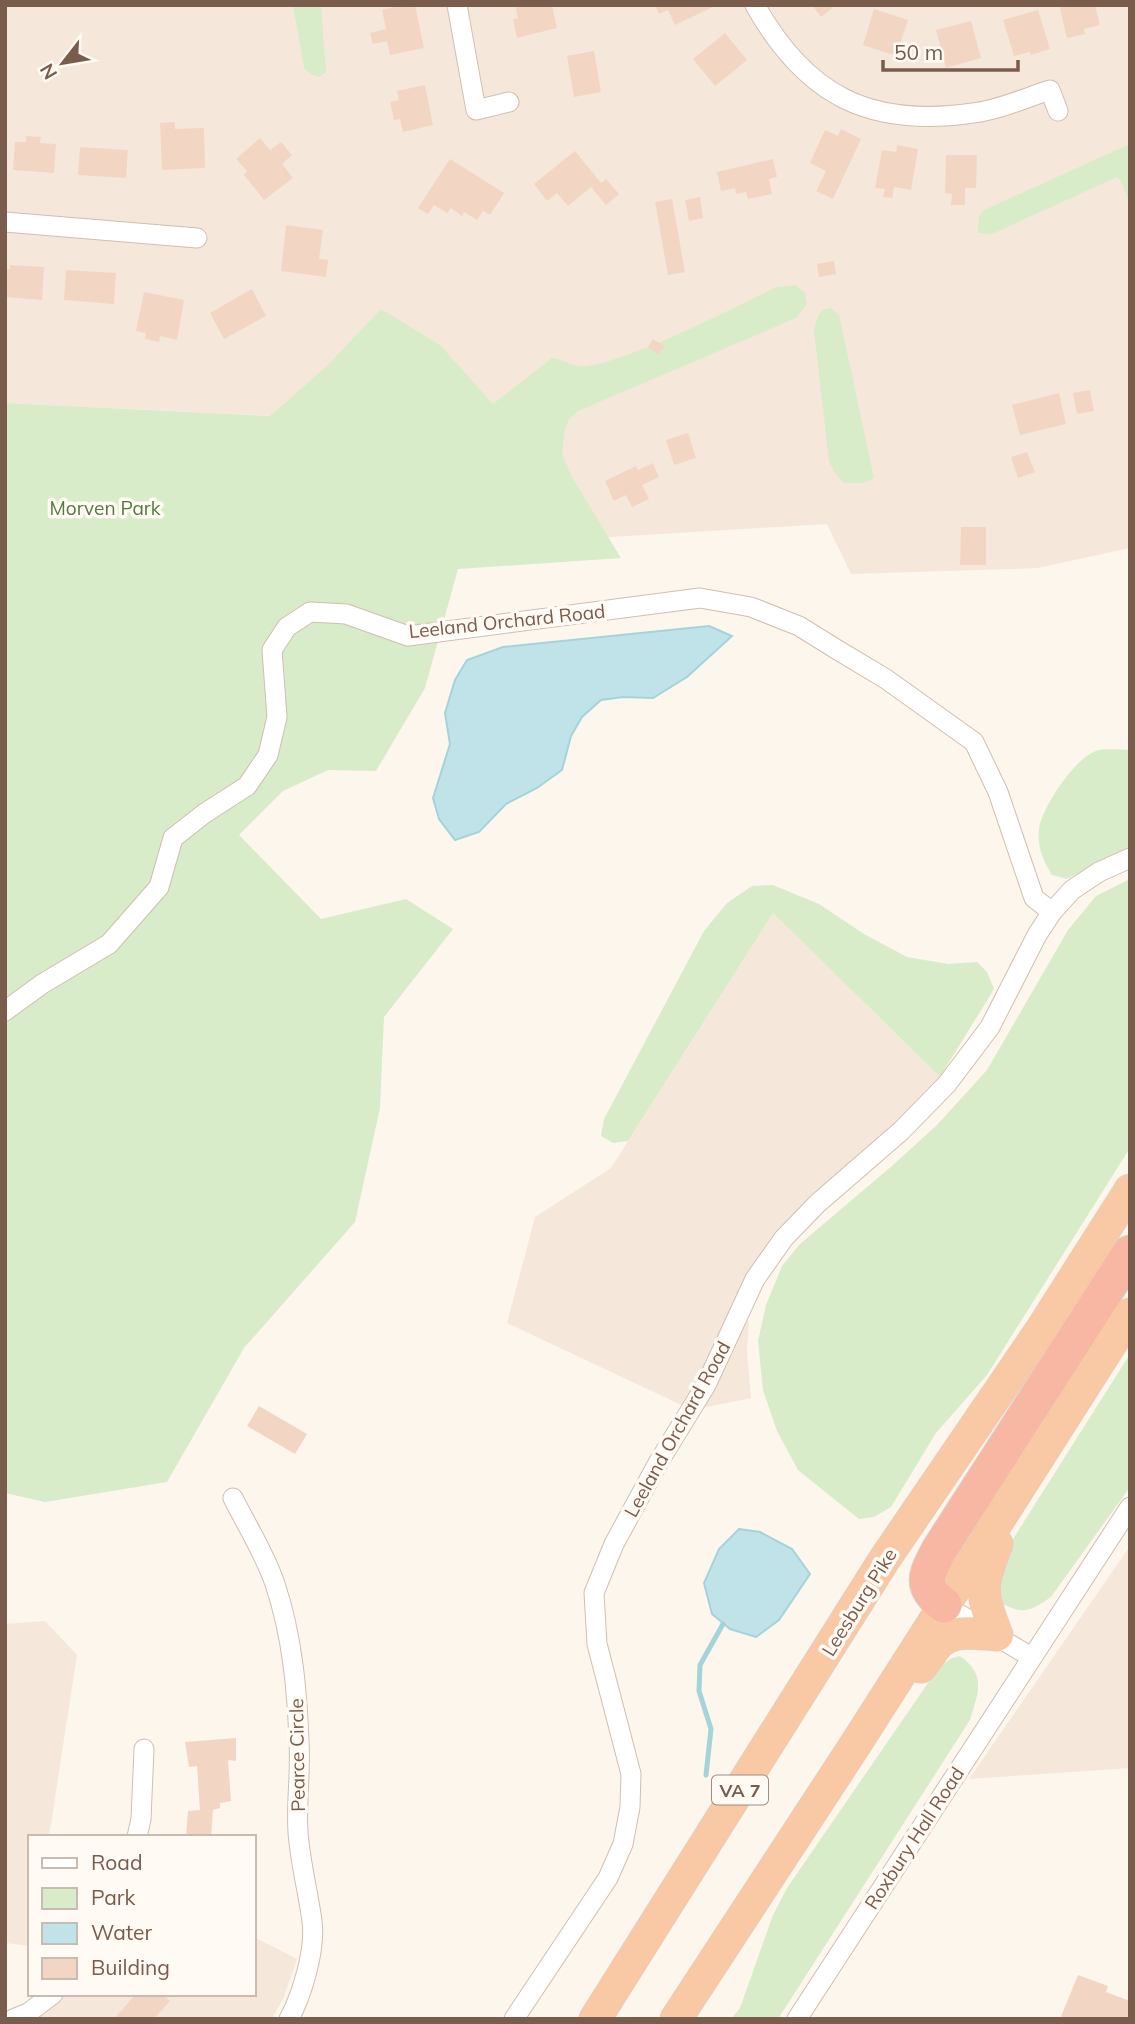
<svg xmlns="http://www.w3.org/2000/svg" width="1135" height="2024" viewBox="0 0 1135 2024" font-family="Mulish,sans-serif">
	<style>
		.residential { fill: #f5e8da }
		.green { fill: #d8ecc9 }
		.water { fill: #bfe3e8; stroke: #a5d3da; stroke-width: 2 }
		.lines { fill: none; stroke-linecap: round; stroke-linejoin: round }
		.stream { stroke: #a5d3da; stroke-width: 5 }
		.building { fill: #f3d5c3 }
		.minor-casing { stroke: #d1beb0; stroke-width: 21 }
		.trunk-casing { stroke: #dad1cd; stroke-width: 33 }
		.motorway-casing { stroke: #dad1cd; stroke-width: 37 }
		.minor { stroke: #fff; stroke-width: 19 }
		.trunk { stroke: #f9c8a4; stroke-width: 32 }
		.motorway { stroke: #f7b7a3; stroke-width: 35 }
		.labels { text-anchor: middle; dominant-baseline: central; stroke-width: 7; stroke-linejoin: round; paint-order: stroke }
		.shield { fill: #fffaf3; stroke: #a28b7f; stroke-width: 2 }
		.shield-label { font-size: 18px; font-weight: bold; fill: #7a5c4d }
		.park-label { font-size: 19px; fill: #537a41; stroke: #fffaf3 }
		.street-label { font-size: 19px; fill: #7a5c4d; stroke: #fffaf3 }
	</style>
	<rect width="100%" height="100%" fill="#fdf6ec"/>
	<g class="residential">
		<polygon points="5,5 1130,5 1130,548 1038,568 851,574 827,524 561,540 337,419 5,403"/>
		<polygon points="773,913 947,1084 818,1204 744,1302 749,1324 747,1351 751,1398 692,1410 507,1323 535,1217 611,1168"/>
		<polygon points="1130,1546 1130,1768 969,1779"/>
		<polygon points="45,1621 77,1655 49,1837 30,1837 30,1946 5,1943 5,1624"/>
		<polygon points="254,1937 297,1959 284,1997 272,2019 40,2019 37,2016 61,1994 254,1994"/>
	</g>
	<g class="green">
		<polygon points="293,5 321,5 326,72 319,77 311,74 304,68"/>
		<polygon points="1130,144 1130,205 1121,181 1117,177 992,234 978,233 979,216 984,210"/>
		<path d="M 795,285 L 805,293 L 807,304 L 796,318 L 578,411 L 569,419 L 565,429 L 562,454 L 572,477 L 621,558 L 458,569 L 425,688 L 376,771 L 328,770 L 283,791 L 239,835 L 321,919 L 406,899 L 453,929 L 384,1017 L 380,1108 L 355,1222 L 244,1348 L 167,1482 L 45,1502 L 5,1493 L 5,403 L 270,416 L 326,367 L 381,309 L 440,345 L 493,404 L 552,358 C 563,359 568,364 577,366 C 610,372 741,304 777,287 Z"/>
		<polygon points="831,308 839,315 874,478 863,483 844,483 835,473 829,462 814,330 817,318 822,310"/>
		<path d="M 1130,750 L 1130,848 L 1067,879 L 1052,875 C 1043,860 1037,847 1039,829 C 1042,807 1075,758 1096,751 C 1106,748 1120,750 1130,750 Z"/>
		<polygon points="1130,879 1130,1148 987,1375 936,1433 891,1507 874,1517 859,1519 798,1470 777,1431 763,1390 758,1341 766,1305 782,1266 800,1244 893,1165 937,1125 987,1070 1068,930 1096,896"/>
		<polygon points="773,885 819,904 864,934 907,957 948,964 977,962 987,972 994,989 940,1077 773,913 628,1141 613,1143 601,1136 604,1119 704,931 727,903 752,886"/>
		<path d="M 1130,1354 L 1130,1487 L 1051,1597 C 1029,1612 1023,1615 999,1602 L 994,1569 Z"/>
		<path d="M 960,1656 C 987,1675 978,1693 970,1720 L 778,2019 L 731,2019 L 740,2008 L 773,1915 L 787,1888 L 939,1667 L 952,1658 Z"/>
	</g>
	<g class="water">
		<polygon points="709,626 732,636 687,677 653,698 623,697 601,700 582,717 571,736 562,770 537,788 506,804 479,832 455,840 439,819 433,798 450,744 445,713 455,680 467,660 503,647"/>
		<polygon points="739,1529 760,1532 792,1549 810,1574 779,1620 756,1637 730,1629 712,1614 704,1583 719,1549"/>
	</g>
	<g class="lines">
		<polyline class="stream" points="706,1775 711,1729 699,1691 700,1665 723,1624"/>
	</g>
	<g class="building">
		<polygon points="403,5 415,5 424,48 390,55 387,41 373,44 370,33 386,29 382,10"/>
		<polygon points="515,5 552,5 557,28 517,38 513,19 518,18"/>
		<polygon points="655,5 717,5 675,25 668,10 659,14"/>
		<polygon points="812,5 836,5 821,17"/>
		<polygon points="1059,5 1095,5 1100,25 1084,29 1085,34 1067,38"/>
		<polygon points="874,9 908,20 896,56 863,45"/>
		<polygon points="1038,10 1050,49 1031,55 1030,52 1014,56 1003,20"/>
		<polygon points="971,21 981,58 946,68 936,30"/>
		<polygon points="725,33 747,60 715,86 693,59"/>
		<polygon points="594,51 601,92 574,97 567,56"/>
		<polygon points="425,85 433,125 403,132 400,119 394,120 390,102 399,100 397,91"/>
		<polygon points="175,122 175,129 204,128 205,168 162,170 160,123"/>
		<polygon points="841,129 861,139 833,199 816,191 826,171 810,163 825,130 838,136"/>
		<polygon points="26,136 41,137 40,143 56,144 54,173 13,170 15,142 26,142"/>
		<polygon points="260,138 270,150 281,142 292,155 282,164 293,178 264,200 244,175 247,171 236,159"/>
		<polygon points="897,145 918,149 911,190 894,187 892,198 883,197 885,189 875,188 882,150 896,152"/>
		<polygon points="80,147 128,150 126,178 78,175"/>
		<polygon points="575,151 601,183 606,179 619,194 606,205 591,187 568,206 557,193 547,201 534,184"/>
		<polygon points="946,155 977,155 976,188 965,188 965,205 951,205 952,194 945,193"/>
		<polygon points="450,159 504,193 490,215 483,211 477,220 464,212 462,216 451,208 447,213 434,205 428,214 418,208"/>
		<polygon points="773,159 777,177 769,179 772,194 748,199 746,192 736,194 735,188 721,191 717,172"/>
		<polygon points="700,197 703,218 689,221 685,200"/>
		<polygon points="672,199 685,272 668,275 655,202"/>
		<polygon points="286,225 323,230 319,259 328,260 326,277 281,271"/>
		<polygon points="834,261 836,274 819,277 817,264"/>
		<polygon points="10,265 44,267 42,300 5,297 5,269 10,269"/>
		<polygon points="66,270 116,273 114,304 64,300"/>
		<polygon points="252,289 266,316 224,339 210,313"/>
		<polygon points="144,292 184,300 177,340 160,336 159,342 145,339 146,333 136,331"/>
		<polygon points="653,339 664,346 659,355 648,347"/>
		<polygon points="1090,390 1094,411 1077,414 1073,393"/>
		<polygon points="1059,393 1066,424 1020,435 1012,405"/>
		<polygon points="688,433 696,458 674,465 666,440"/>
		<polygon points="1027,452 1035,472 1018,478 1011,457"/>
		<polygon points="653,463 659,477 642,485 649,499 632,507 626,495 614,501 605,481 636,466 638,470"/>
		<polygon points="961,527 986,527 986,565 960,565"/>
		<polygon points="259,1406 307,1434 295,1454 247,1426"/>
		<polygon points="236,1738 236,1761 228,1760 231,1801 220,1803 220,1808 213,1810 211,1837 186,1837 188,1811 200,1810 197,1766 189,1767 185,1742"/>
		<polygon points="1078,1975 1108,1986 1106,1992 1130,2001 1130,2019 1060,2019"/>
		<polygon points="136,1994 163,1994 170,2001 154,2019 114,2019"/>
	</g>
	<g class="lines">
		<defs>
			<g id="minor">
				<polyline points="457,5 476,110 509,102"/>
				<path d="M 755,5 C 806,96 870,128 973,113 C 999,110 1025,98 1050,90 L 1058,111"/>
				<polyline points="5,222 197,238"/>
				<polyline points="5,1011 42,984 109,944 159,887 173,838 205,813 247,786 268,755 277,717 272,650 287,627 310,612 346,614 408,636 700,598 751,607 799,626 836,649 886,679 974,742 998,792 1034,898 1052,912"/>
				<path d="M 233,1498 C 247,1526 265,1554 275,1584 C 292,1635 297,1688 299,1741 C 301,1771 296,1802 298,1832 C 300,1862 308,1891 312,1921 C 316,1949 302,1995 289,2019"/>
				<polyline points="944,1605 1031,1657"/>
				<polyline points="137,1837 141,1819 144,1749"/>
				<polyline points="13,2019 28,2013 53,1994"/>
				<polyline points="514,2019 608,1878 623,1844 630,1807 631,1774 597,1644 594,1593 614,1544 658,1463 706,1385 755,1279 784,1238 818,1203 901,1131 947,1084 990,1027 1037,935 1052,912 1072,890 1099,872 1130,858"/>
				<polyline points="797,2019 1130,1507"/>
			</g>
			<g id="trunk">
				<path d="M 921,1667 C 927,1660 932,1651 938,1644 C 954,1628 977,1634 997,1635 C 980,1593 980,1586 997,1544"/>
				<polyline points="595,2019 884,1560 1041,1330 1130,1190"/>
				<polyline points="676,2019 857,1742 1130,1314"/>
			</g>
			<path id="motorway" d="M 944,1605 C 919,1586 926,1575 939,1550 L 1130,1253"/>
		</defs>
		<use href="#minor" class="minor-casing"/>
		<use href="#trunk" class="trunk-casing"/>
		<use href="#motorway" class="motorway-casing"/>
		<use href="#minor" class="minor"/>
		<use href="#trunk" class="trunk"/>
		<use href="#motorway" class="motorway"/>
	</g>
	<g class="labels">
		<rect class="shield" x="712" y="1775.5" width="56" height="29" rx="5"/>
		<g class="shield-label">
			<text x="740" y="1790">VA 7</text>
		</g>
		<g class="park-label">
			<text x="105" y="508">Morven Park</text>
		</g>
		<g class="street-label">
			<text transform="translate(507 621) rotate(-6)">Leeland Orchard Road</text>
			<text transform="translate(677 1429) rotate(-61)">Leeland Orchard Road</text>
			<text transform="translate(859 1602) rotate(-58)">Leesburg Pike</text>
			<text transform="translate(297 1755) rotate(-91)">Pearce Circle</text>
			<text transform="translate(914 1838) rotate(-57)">Roxbury Hall Road</text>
		</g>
	</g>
	<rect width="1135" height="2024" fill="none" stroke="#7a5c4d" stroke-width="14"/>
	<rect x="28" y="1835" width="228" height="161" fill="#fffaf3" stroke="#cabbb1" stroke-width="2"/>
	<rect x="42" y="1858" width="35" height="10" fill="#ffffff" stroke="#cabbb1" stroke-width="2"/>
	<text x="91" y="1870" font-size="21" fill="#7a5c4d">Road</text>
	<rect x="42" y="1888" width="35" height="21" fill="#d8ecc9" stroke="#cabbb1" stroke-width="2"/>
	<text x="91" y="1905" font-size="21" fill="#7a5c4d">Park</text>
	<rect x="42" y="1923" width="35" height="21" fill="#bfe3e8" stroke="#cabbb1" stroke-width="2"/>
	<text x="91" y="1940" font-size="21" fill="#7a5c4d">Water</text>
	<rect x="42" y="1958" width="35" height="21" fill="#f3d5c3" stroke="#cabbb1" stroke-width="2"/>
	<text x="91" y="1975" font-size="21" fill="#7a5c4d">Building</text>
	<g transform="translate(63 63) rotate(239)" stroke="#fffaf3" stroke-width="5" paint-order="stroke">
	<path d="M0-5L12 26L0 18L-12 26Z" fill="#7a5c4d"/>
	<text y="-10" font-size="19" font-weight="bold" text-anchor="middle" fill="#7a5c4d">N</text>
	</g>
	<path d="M883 60v10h135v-10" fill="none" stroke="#7a5c4d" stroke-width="3.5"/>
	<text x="894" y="60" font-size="21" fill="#7a5c4d" stroke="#fffaf3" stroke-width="5" paint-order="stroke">50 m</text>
</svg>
